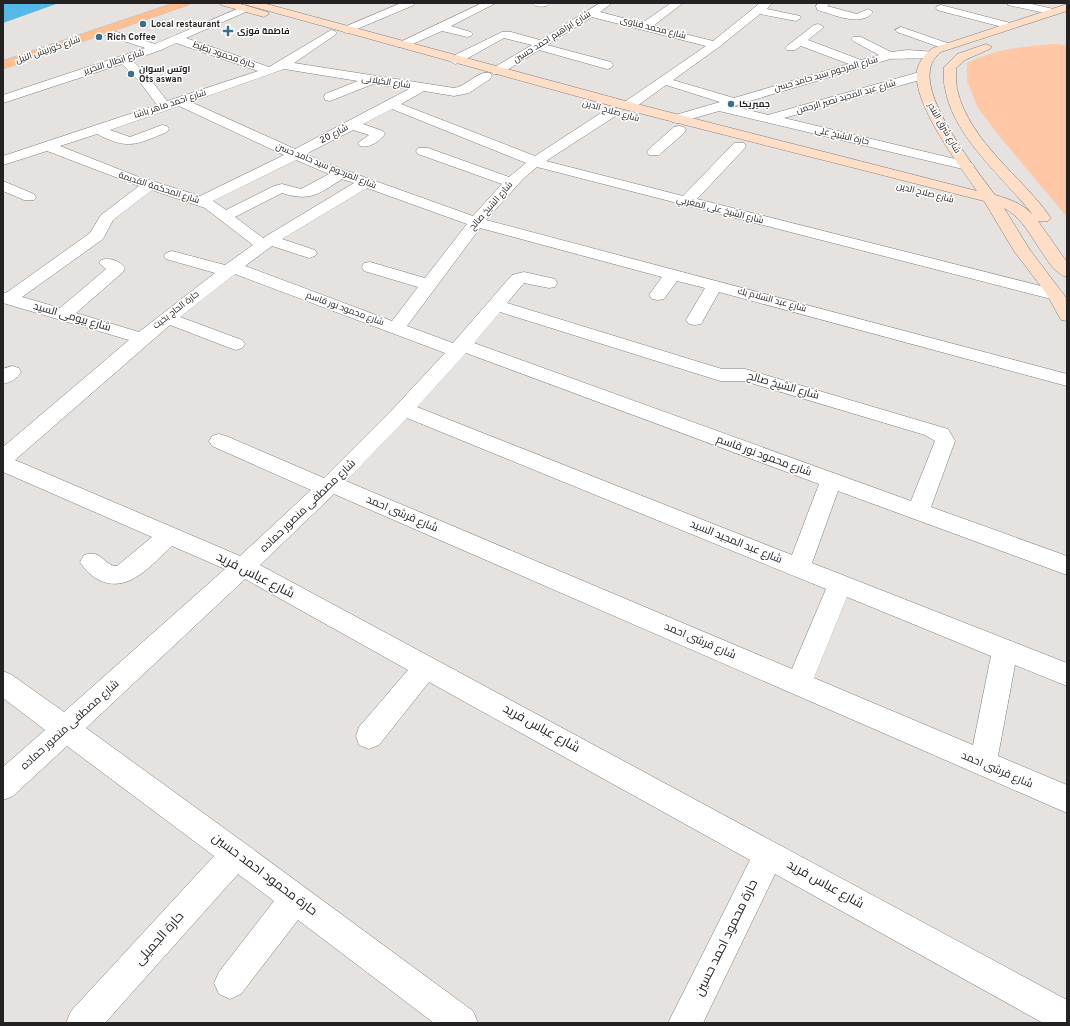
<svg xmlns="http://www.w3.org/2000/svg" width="1070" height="1026" viewBox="0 0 1070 1026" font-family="Overpass,Cairo,sans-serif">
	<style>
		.green { fill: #ffc7a5 }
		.water { fill: #54b9e6 }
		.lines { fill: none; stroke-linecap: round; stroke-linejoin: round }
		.street-casing { stroke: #807d7b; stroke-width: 1 }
		.secondary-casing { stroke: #807d7b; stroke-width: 1 }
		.primary-casing { stroke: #c1c1c1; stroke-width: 1 }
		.street { fill: #fff; fill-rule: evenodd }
		.secondary { fill: #fedec7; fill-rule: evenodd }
		.primary { fill: #febe8f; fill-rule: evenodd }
		.poi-dot { fill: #38718b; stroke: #fff; stroke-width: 1.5 }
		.labels { text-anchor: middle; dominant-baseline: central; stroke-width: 3; stroke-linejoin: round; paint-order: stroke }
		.far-poi-label { font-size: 9px; font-weight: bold; fill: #232121; stroke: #fff; text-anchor: start }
		.far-street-label { font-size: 9px; fill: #232121; stroke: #fff }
		.street-label { font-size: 11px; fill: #232121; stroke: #fff }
		.near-street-label { font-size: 13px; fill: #232121; stroke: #fff }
	</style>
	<rect width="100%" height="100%" fill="#e5e2e0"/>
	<path class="green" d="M 1056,44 L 1067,45 L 1067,217 L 1000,137 L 978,108 L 967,81 L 967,63 C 996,49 1024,46 1056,44 Z"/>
	<polygon class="water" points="3,3 59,3 3,23"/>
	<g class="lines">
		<defs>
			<g id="street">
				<polygon points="401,3 415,3 414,5 350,32 346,33 340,30 342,28"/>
				<polygon points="482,3 496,3 451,26 471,32 473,34 471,36 467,37 442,31 406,47 398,47 396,45 398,43"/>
				<path d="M 532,3 L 550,3 C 547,8 535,8 532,3 Z"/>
				<path d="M 600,3 L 612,3 L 600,12 L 642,23 L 671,3 L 683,3 L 653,26 L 713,41 L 760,3 L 772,3 L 767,9 L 800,16 L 801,18 L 796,21 L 760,14 L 719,47 L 673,80 L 734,98 L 849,64 L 801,46 L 795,50 L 787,50 L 785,48 L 787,46 L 814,25 L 818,24 L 824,27 L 808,40 L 861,60 L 879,55 L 853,41 L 851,39 L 853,37 L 861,37 L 891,52 L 908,50 L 935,52 L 937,55 C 933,60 899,58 890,59 L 733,106 L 768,115 L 923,71 L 927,72 L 929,75 L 927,78 L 784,118 L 972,163 L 974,166 L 972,169 L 967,170 L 719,111 L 677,123 L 672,122 L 670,119 L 672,116 L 720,102 L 666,85 L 633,109 L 623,109 L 622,106 L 623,103 L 706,46 L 592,17 L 547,45 L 611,62 L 613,65 L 611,68 L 607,69 L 539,50 L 501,74 L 493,74 L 491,71 L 493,68 L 532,45 L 504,38 L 459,63 L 455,64 L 449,60 L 451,57 L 502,32 L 511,32 L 540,40 Z"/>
				<path d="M 818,3 L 830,3 L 827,6 L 857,14 L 868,9 L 873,12 C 861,28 833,14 817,10 L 816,6 Z"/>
				<polygon points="1007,3 1027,3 1058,10 1059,12 1054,15 1008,5"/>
				<polygon points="941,5 1014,24 1016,26 1010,29 937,10 936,8 937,6"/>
				<path d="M 244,6 L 248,7 L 249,9 L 248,11 L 186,38 L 269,67 L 331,30 L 335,31 L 337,33 L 335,35 L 294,63 L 454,88 C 467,86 478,70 490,73 L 492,76 L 490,79 L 469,93 L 454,96 L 424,91 L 401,104 L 535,156 L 607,109 L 617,109 L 619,112 L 617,115 L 546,161 L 683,196 L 734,143 L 744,143 L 746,146 L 744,149 L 697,199 L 1061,291 L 1064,295 L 1061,299 L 1055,300 L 537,167 L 523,179 L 486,220 L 1067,374 L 1067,386 L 719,292 L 701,324 L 695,325 L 689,324 L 686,320 L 705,288 L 677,281 L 664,299 L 658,300 L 652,299 L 649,295 L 662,277 L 480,228 L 407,326 L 453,343 L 512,275 L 524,272 L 555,279 L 557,283 L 555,287 L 549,288 L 524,283 L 507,303 L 722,369 L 745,369 L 948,429 L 955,441 L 931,507 L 1067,556 L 1067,575 L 838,491 L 812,563 L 1067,663 L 1067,686 L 1015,665 L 998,756 L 1067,785 L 1067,813 L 334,494 L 260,565 L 1067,1000 L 1067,1023 L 1043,1023 L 775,874 L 703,1023 L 668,1023 L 750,860 L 429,682 L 379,745 L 369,749 L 359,745 L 356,736 L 359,727 L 408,670 L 245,579 L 86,728 L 246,844 L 473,1011 L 478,1023 L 434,1023 L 298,920 L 241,994 L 230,999 L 219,994 L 214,983 L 219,972 L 274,901 L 238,874 L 105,1023 L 66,1023 L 71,1011 L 214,856 L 67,746 L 13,796 L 3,800 L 3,767 L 45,730 L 3,698 L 3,671 L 12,675 L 64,712 L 225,569 L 172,546 C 152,564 130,593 101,581 C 92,577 85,570 80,562 L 84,555 C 103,549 103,566 117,566 L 152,537 L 3,472 L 3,447 L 129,340 L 3,303 L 3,292 L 6,293 L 90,233 L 101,215 L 139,186 L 47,151 L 3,165 L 3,156 L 157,105 L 140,82 L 122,64 L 3,103 L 3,95 L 145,48 L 99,33 L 97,31 L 99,29 L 107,29 L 155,44 ZM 176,43 L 258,71 L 167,101 L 148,76 L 132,60 L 161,50 ZM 284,69 L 358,81 L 325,94 L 324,97 L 325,100 L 330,101 L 373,84 L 409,89 L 295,149 L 191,102 ZM 179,106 L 284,155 L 200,196 L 136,176 L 60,146 L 97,134 C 128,150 136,145 167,132 L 169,129 L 167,126 L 162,125 L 130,137 L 110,130 ZM 392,109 L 526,163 L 509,177 L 428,148 L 418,148 L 416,151 L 418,154 L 502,184 L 473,216 L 325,163 L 306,154 L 353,130 L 369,135 L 358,143 L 360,146 C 370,148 379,142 385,134 L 383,131 L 363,124 ZM 296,160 L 329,174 L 301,189 L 282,184 L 274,186 L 226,210 L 213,201 ZM 342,179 L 354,183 L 263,238 L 235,217 L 282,193 C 310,202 319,194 342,179 ZM 367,188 L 467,224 L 425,278 L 370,262 L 364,263 L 362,267 L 364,271 L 418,287 L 392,321 L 245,266 L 272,246 L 309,258 L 315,256 L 317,253 L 315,250 L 282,239 ZM 152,190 L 205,208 L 253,245 L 225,265 L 172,251 L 166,253 L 164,256 L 166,259 L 215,273 L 139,332 L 76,313 L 123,272 L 125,268 C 120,261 110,257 101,260 L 99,263 L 106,269 L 60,308 L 22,297 L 103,239 L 113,220 ZM 235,274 L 445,353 L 392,410 L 324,478 L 226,436 L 219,434 L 212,436 L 209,441 L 212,446 L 311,490 L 240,556 L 15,460 L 170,325 L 230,348 L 236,350 L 242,348 L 245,344 L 242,340 L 180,317 ZM 500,312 L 714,379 L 721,381 L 744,381 L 925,435 L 935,441 L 911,501 L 474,343 ZM 466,353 L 819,484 L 792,555 L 417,407 ZM 407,418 L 826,589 L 792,669 L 346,481 ZM 847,597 L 991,656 L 973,745 L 814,678 Z"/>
				<polygon points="901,27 950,44 952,46 946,49 942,48 897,32 895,30"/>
				<polygon points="679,126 684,127 686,130 684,133 659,155 649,155 647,152 649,149 674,127"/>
				<polygon points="3,181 34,194 36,197 34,200 24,200 3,191"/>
				<path d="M 12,366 L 19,368 L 21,372 C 17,379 11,382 3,384 L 3,369 Z"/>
			</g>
			<g id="secondary">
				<polygon points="220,3 237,3 268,12 269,14 264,17 221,5"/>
				<path d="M 246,3 L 263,3 L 633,103 L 977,191 C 958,164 912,103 917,70 C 919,61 926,53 933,48 L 1067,4 L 1067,11 L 941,52 C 935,57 931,62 930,70 C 924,103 975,168 995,195 C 1010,199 1023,204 1033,215 C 1004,178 953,137 945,88 C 943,82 944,74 944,67 L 957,54 L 986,44 L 992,47 L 990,49 L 965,60 L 956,68 C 956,75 956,83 957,89 C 970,143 1021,175 1051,218 L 1048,221 L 1038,221 L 1067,262 L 1067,277 C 1045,272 1032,222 1004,208 L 1030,250 L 1067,299 L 1067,321 L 1061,320 L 1046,293 L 1014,251 L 984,201 L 623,109 L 247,5 Z"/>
			</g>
			<polygon id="primary" points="174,3 189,3 188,5 3,69 3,61"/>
		</defs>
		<use href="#street" class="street-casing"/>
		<use href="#secondary" class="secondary-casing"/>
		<use href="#primary" class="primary-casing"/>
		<use href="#street" class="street"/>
		<use href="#secondary" class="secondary"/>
		<use href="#primary" class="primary"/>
	</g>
	<g class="poi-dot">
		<circle cx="143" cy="24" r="4"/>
		<path d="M226 25h4v4h4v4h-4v4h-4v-4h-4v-4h4z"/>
		<circle cx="99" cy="37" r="4"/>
		<circle cx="131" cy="74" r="4"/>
		<circle cx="731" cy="104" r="4"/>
	</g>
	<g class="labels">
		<g class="far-poi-label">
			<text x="151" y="24">Local restaurant</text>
			<text x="237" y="31">فاطمة فوزى</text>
			<text x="107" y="37">Rich Coffee</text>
			<text x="139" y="69">اوتس اسوان<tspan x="139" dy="10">Ots aswan</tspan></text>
			<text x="739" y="104">جمبريكا</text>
		</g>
		<g class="far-street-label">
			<text transform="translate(653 28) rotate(14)">شارع محمد قناوى</text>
			<text transform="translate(552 37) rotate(-32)">شارع ابراهيم احمد حسين</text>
			<text transform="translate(48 50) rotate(-19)">شارع كورنيش النيل</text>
			<text transform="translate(224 55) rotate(19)">حارة محمود بطيط</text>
			<text transform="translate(114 62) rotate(-18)">شارع ابطال التحرير</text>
			<text transform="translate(826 74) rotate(-16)">شارع المرحوم سيد حامد حسن</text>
			<text transform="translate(386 82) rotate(8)">شارع الكيلانى</text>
			<text transform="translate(846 97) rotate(-16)">شارع عبد المجيد نصير الرحمن</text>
			<text transform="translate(170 104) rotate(-18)">شارع احمد ماهر باشا</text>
			<text transform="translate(611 111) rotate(16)">شارع صلاح الدين</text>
			<text transform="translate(944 128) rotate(60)">شارع شرق البندر</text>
			<text transform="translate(334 134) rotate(-28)">شارع 20</text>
			<text transform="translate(842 136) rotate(13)">حارة الشيخ على</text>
			<text transform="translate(326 166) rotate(22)">شارع المرحوم سيد حامد حسن</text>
			<text transform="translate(159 188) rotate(18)">شارع المحكمة القديمة</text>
			<text transform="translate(925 193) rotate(14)">شارع صلاح الدين</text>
			<text transform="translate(491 206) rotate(-49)">شارع الشيخ صالح</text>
			<text transform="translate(720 210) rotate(14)">شارع الشيخ على المغربي</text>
			<text transform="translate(772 300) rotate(15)">شارع عبد السلام بك</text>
			<text transform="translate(345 309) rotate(20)">شارع محمود نور قاسم</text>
			<text transform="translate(176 310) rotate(-38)">حارة الحاج بخيت</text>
		</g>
		<g class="street-label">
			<text transform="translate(72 317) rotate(16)">شارع بيومى السيد</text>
			<text transform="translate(783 386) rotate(16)">شارع الشيخ صالح</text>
			<text transform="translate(764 456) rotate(20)">شارع محمود نور قاسم</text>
			<text transform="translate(308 506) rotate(-44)">شارع مصطفى منصور حماده</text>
			<text transform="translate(402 514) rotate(23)">شارع قرشى احمد</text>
			<text transform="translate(736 542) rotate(22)">شارع عبد المجيد السيد</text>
			<text transform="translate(700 641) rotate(23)">شارع قرشى احمد</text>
			<text transform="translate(70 725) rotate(-42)">شارع مصطفى منصور حماده</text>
			<text transform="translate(997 770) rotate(23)">شارع قرشى احمد</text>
		</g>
		<g class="near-street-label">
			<text transform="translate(255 576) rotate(27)">شارع عباس فريد</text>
			<text transform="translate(541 729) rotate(29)">شارع عباس فريد</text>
			<text transform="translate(264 875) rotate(37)">حارة محمود احمد حسين</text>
			<text transform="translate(825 885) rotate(29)">شارع عباس فريد</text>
			<text transform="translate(727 938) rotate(-64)">حارة محمود احمد حسين</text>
			<text transform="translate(160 939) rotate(-48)">حارة الجميلى</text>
		</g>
	</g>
	<rect width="1070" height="1026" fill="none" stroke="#232121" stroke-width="8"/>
</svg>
